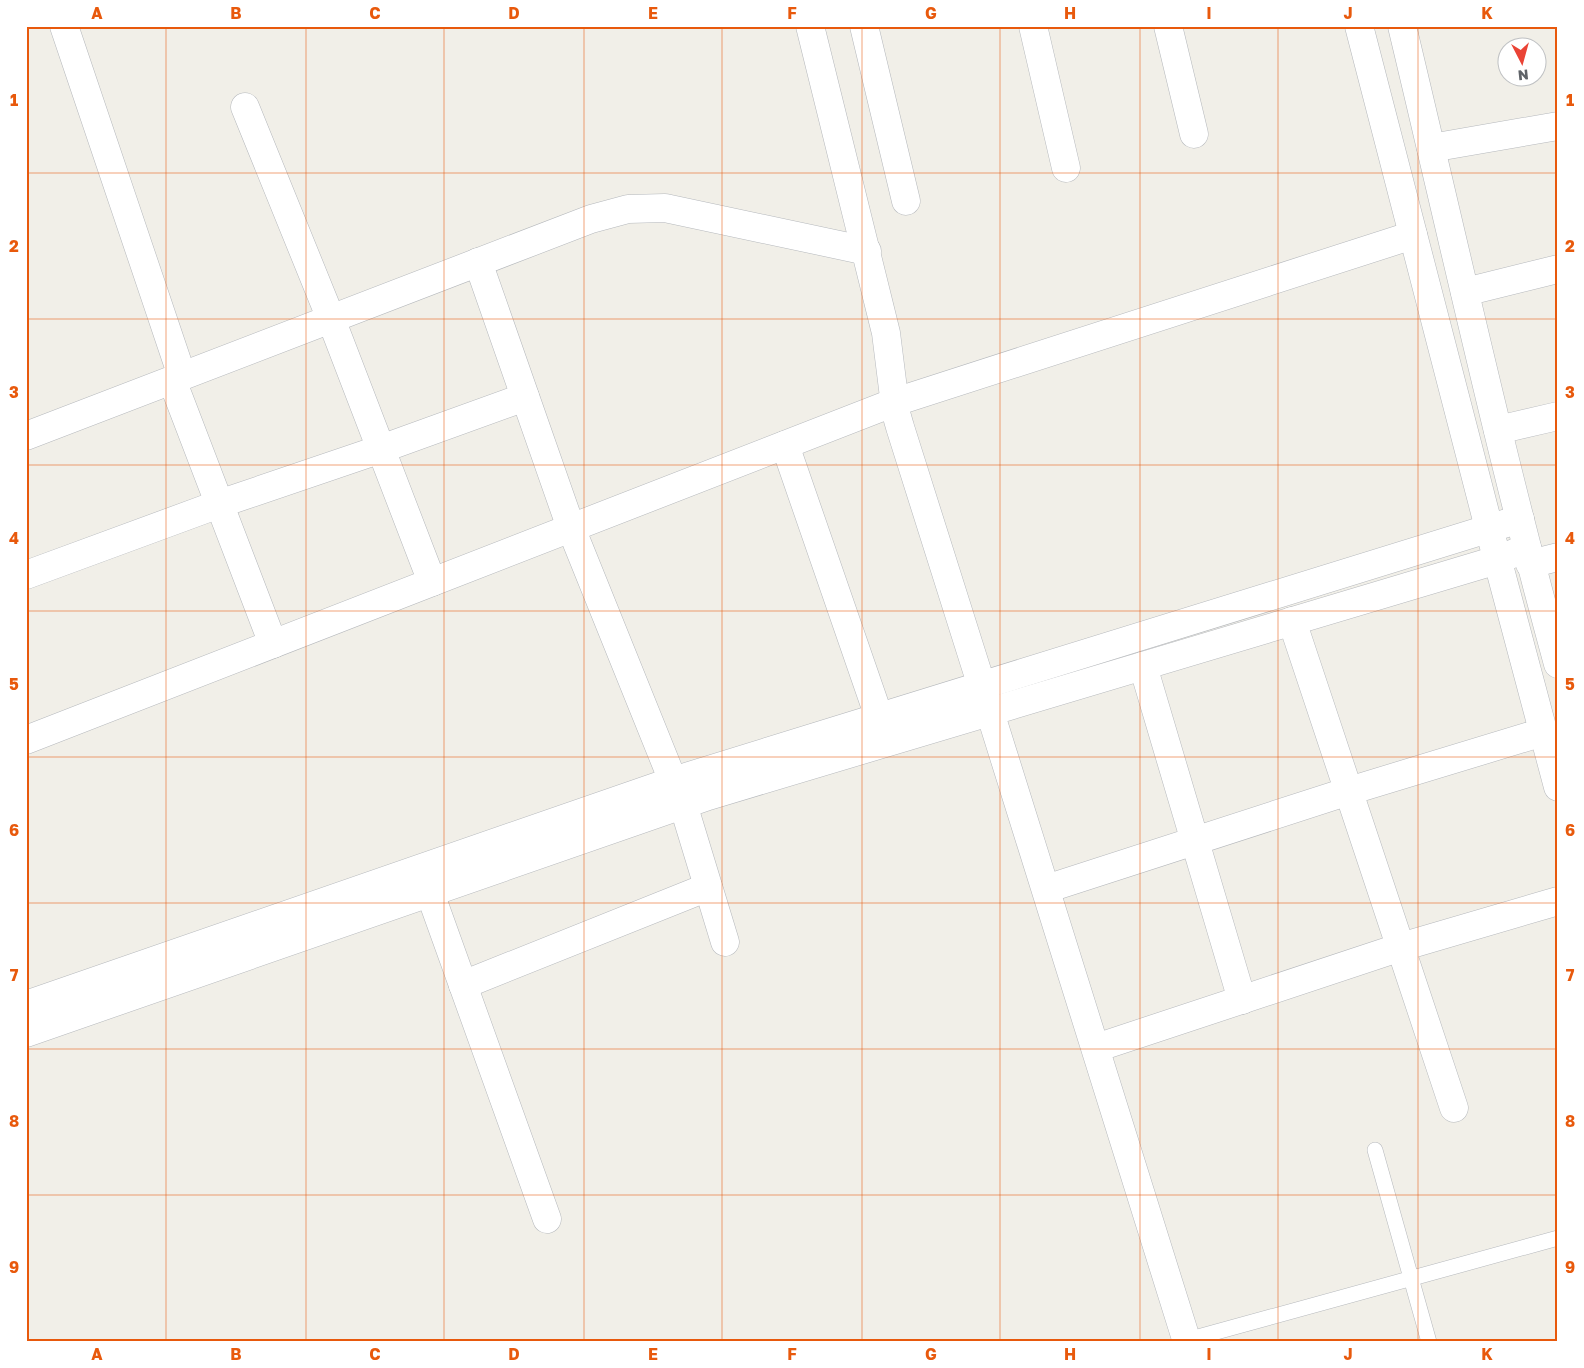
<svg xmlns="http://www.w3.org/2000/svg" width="1584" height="1368" viewBox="0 0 1584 1368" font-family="'Golos Text',sans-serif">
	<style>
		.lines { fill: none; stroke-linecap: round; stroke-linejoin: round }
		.service-casing { stroke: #b5b8bc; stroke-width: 16 }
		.minor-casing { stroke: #b5b8bc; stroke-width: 29 }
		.tertiary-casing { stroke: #b5b8bc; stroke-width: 29 }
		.service { stroke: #fff; stroke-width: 15 }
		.minor { stroke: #fff; stroke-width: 28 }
		.tertiary { stroke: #fff; stroke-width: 28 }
		.grid { fill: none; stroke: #e8590c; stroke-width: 1; stroke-opacity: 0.55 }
		.neatline { fill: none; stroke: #e8590c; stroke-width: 2 }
		.grid-label { font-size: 16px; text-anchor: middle; font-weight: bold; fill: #e8590c }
	</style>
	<rect width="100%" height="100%" fill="#f1efe8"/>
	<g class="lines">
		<defs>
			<g id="service">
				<polyline points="1375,1150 1429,1342"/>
				<polyline points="1187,1340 1558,1238"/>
			</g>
			<g id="minor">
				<polyline points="64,26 182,376"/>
				<polyline points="810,26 886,333 896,413 900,427 990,712 1187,1342"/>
				<polyline points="864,26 906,201"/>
				<polyline points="1033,26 1066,168"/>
				<polyline points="1168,26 1194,134"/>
				<polyline points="245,107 331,319 432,582"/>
				<polyline points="1431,148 1558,126"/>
				<polyline points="478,262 571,528 673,781"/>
				<polyline points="1465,292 1558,269"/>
				<polyline points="172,380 273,644"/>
				<polyline points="1498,430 1558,416"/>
				<polyline points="26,436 591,219 628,209 665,208 867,251"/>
				<polyline points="785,445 879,717"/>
				<polyline points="1530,564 1558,557"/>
				<polyline points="26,575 219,504 381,449 525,397"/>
				<polyline points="1292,621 1454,1108"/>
				<polyline points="1143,666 1242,1000"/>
				<polyline points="26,740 895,402 1413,235"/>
				<polyline points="683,804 725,942"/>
				<polyline points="1046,889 1349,791 1543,732"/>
				<polyline points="430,893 547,1219"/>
				<polyline points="463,985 708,887"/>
				<polyline points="26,1005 673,781 1520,519"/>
				<polyline points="26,1033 708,796 1497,560 1527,548"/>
				<polyline points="1096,1048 1401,947 1558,901"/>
			</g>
			<g id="tertiary">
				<polyline points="1359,26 1489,528 1558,787"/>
				<path d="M 1402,26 C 1453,239 1500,453 1558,664"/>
			</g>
		</defs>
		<use href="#service" class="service-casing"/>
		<use href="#minor" class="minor-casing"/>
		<use href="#tertiary" class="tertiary-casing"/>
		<use href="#service" class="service"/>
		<use href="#minor" class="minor"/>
		<use href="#tertiary" class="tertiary"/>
	</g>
	<path class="grid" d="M 166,26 L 166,1342M 306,26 L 306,1342M 444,26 L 444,1342M 584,26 L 584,1342M 722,26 L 722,1342M 862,26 L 862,1342M 1000,26 L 1000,1342M 1140,26 L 1140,1342M 1278,26 L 1278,1342M 1418,26 L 1418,1342M 26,173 L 1558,173M 26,319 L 1558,319M 26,465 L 1558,465M 26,611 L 1558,611M 26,757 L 1558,757M 26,903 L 1558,903M 26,1049 L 1558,1049M 26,1195 L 1558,1195"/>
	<rect width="1584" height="1368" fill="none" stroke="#ffffff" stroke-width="55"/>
	<g transform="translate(1522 62) rotate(174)"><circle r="24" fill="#ffffff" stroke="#bfc1c3"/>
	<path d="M0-4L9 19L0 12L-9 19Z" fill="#ea4335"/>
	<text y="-8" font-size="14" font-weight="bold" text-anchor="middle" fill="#5f6368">N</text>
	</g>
	<rect x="28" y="28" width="1528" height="1312" class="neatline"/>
	<g class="grid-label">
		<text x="97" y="19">A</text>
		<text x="236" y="19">B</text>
		<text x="375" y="19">C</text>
		<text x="514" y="19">D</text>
		<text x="653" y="19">E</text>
		<text x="792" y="19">F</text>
		<text x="931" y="19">G</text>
		<text x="1070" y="19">H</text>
		<text x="1209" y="19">I</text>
		<text x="1348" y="19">J</text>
		<text x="1487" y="19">K</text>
		<text x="14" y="106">1</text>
		<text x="1570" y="106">1</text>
		<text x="14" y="252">2</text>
		<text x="1570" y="252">2</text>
		<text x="14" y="398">3</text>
		<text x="1570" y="398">3</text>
		<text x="14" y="544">4</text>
		<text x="1570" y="544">4</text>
		<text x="14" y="690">5</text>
		<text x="1570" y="690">5</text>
		<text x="14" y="836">6</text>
		<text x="1570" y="836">6</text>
		<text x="14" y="981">7</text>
		<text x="1570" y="981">7</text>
		<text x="14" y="1127">8</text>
		<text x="1570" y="1127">8</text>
		<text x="14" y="1273">9</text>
		<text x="1570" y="1273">9</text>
		<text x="97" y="1360">A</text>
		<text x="236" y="1360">B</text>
		<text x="375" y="1360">C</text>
		<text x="514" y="1360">D</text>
		<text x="653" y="1360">E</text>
		<text x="792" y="1360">F</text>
		<text x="931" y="1360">G</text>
		<text x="1070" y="1360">H</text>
		<text x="1209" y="1360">I</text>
		<text x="1348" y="1360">J</text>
		<text x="1487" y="1360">K</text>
	</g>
</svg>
